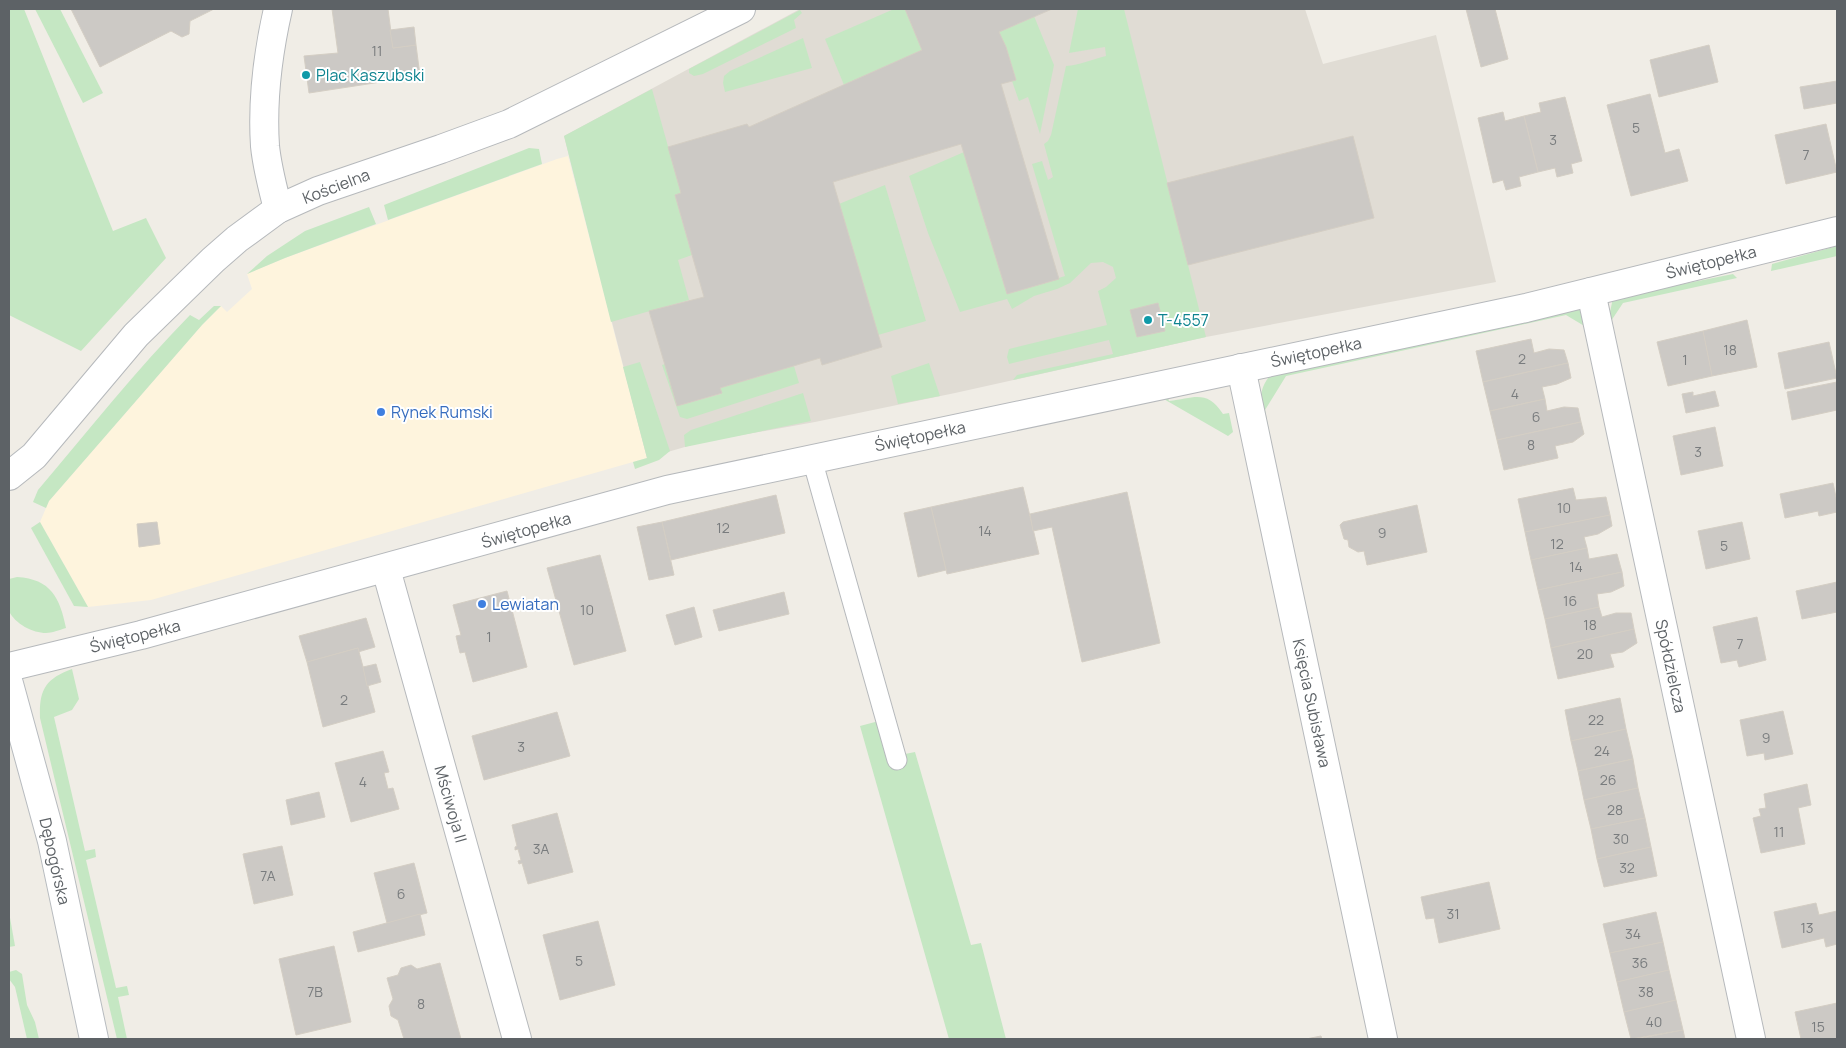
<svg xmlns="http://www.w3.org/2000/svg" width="1846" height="1048" viewBox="0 0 1846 1048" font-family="Manrope,sans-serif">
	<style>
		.commercial { fill: #fef4dd }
		.education { fill: #e0dcd4 }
		.green { fill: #c5e7c3 }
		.building { fill: #ccc9c5; stroke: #d4cec4 }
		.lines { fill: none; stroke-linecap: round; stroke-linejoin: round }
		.lane-casing { stroke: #b6b9bc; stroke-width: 21 }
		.street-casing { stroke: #b6b9bc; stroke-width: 30 }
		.secondary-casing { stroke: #b7bbbf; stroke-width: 30 }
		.lane { stroke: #fff; stroke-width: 19 }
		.street { stroke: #fff; stroke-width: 28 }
		.secondary { stroke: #fff; stroke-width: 28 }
		.culture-dot { fill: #0f9aa8; stroke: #fff; stroke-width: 2 }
		.shop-dot { fill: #3f7fe0; stroke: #fff; stroke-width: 2 }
		.labels { text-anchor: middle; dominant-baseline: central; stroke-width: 4; stroke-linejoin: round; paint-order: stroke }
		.number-label { font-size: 14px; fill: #797c7e }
		.culture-label { font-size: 16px; fill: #0d838f; stroke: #fff; text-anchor: start }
		.street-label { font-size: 16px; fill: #5d6266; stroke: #fff }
		.shop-label { font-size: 16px; fill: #366cbe; stroke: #fff; text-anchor: start }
	</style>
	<rect width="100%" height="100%" fill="#f0ede6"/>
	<polygon class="commercial" points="568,156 647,458 151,600 88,607 40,522 49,501 202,325 221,306 227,312 252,289 247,274 285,258 557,159"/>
	<polygon class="education" points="800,9 1305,9 1323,64 1436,35 1496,282 1206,337 955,393 815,422 702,442 647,458 564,136"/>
	<g class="green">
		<polygon points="9,9 24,9 113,231 146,218 166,258 81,351 9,315"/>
		<polygon points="35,9 60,9 103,93 83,103"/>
		<polygon points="894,9 905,9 922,50 844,85 825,39"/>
		<path d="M 1078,9 L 1124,9 L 1206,337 L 1013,380 L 1017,375 L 1113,354 L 1109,340 L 1009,364 L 1007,357 L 1009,349 L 1107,325 L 1098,291 L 1106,287 L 1116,278 L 1113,267 L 1103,262 L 1091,263 L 1070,283 L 1057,289 L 1034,296 L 1012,309 L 1007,299 L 960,312 L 928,233 L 909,176 L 964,152 L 1007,294 L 1065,276 L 1032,164 L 1042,161 L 1048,180 L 1053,177 L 1044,144 L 1048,141 L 1051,135 L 1066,66 C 1080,65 1093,59 1106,56 L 1105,47 L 1069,53 Z"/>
		<polygon points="800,10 802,13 794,20 796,28 703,74 694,76 689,73 689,69"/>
		<polygon points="1034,16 1054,65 1040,134 1028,97 1019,101 1012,81 1016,79 1006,47 999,32"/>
		<polygon points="803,38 812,68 725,92 723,83 724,76 730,71"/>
		<polygon points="652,89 681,193 675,195 692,255 678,260 689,300 611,322 564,136"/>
		<polygon points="529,148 539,149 542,164 388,220 384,205"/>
		<polygon points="885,185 926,321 878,335 839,204"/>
		<polygon points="369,207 376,224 285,258 247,274 267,256 305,231"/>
		<polygon points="1837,246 1837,256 1771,271 1772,264"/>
		<polygon points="1733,274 1737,278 1623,303 1611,321 1610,312 1613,298"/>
		<path d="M 214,306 L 221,306 L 202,325 L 49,501 L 46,508 L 33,502 L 38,490 C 88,431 136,370 190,315 L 199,320 Z"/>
		<path d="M 1581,307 L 1586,327 L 1566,315 L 1286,376 L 1265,410 L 1271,440 C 1260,419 1253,389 1274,372 Z"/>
		<polygon points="640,362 670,451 659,460 635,469 633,462 647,458 623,367"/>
		<polygon points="929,363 940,396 898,404 891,376"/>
		<polygon points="665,364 677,406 721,394 720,388 794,366 799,383 687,419 680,417 662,365"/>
		<path d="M 1166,392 L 1169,401 C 1194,398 1207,389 1223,414 L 1229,413 L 1233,432 L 1228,436 L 1162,398 Z"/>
		<polygon points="803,393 811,421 685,447 684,435 691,430"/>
		<polygon points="40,522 88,607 74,606 31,528"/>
		<path d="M 17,577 C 51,579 60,598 66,628 C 59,630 52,633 46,633 C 33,633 15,624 9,611 C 6,604 9,588 9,579 Z"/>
		<path d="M 72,669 L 79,699 L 72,710 L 54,717 L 85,851 L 95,849 L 96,857 L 86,860 L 116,988 L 127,986 L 129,995 L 118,997 L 127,1039 L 117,1039 L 40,718 C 39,690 45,679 72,669 Z"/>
		<polygon points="894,717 905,754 915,752 971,945 981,943 1006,1039 949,1039 860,726"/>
		<polygon points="9,912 15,946 9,947"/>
		<polygon points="16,970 22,974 27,1005 35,1022 39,1039 27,1039 15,987 9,979 9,972"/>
	</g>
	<g class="building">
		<polygon points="71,9 214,9 190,21 189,34 182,37 171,31 100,67"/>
		<polygon points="332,9 388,9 393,48 416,45 420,76 309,93 304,56 338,53"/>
		<polygon points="905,9 1052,9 999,32 1006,47 1016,80 1001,84 1059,279 1007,294 961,144 833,182 882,347 822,365 820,358 720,388 722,393 677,406 649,311 704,297 675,195 681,193 668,147 747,124 749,127 922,50"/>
		<polygon points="1466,9 1495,9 1508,59 1481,67"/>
		<polygon points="414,27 416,45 393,48 390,30"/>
		<polygon points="1709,45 1718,82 1659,97 1650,60"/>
		<polygon points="1837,81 1837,103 1804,109 1800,87"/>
		<polygon points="1650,94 1665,153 1679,149 1688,181 1631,196 1607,105"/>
		<polygon points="1565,97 1582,161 1571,164 1573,173 1557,177 1555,168 1538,172 1524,116 1541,112 1539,103"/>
		<polygon points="1503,112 1505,121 1524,116 1538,172 1519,177 1521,186 1506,190 1503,180 1493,183 1478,118"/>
		<polygon points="1826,124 1837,172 1786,184 1775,135"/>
		<polygon points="1353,136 1374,218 1188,265 1167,183"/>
		<polygon points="1158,303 1165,331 1137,337 1130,310"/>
		<polygon points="1747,320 1757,367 1712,376 1703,331"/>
		<polygon points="1703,331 1712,376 1668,386 1657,342"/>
		<polygon points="1531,339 1534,353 1549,349 1564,350 1568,363 1483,382 1476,351"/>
		<polygon points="1829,342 1837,378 1785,389 1778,353"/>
		<polygon points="1568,363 1571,378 1557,384 1542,387 1545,399 1490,411 1483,382"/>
		<polygon points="1837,382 1837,410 1792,420 1787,392"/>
		<polygon points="1715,391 1719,406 1686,413 1682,394 1693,392 1693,396"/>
		<polygon points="1545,399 1547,411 1564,407 1578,408 1581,422 1497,440 1490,411"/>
		<polygon points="1581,422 1584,434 1573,442 1555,446 1558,458 1504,470 1497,440"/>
		<polygon points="1715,427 1723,466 1681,475 1673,436"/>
		<polygon points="1833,483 1837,502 1837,512 1819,516 1818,511 1785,518 1780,494"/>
		<polygon points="1023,487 1039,554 947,574 931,507"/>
		<polygon points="1573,488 1576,500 1606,497 1610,515 1525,532 1518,499"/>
		<polygon points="1127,492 1160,643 1082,662 1052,527 1033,531 1030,514"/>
		<polygon points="776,495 785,533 671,560 662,522"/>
		<polygon points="1417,505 1427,552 1367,565 1364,551 1358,552 1349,547 1348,540 1344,539 1340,525 1343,522"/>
		<polygon points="931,507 946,570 918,577 904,513"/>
		<polygon points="1610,515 1612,526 1598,534 1584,537 1587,548 1531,560 1525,532"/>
		<polygon points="157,522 160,544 139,547 137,524"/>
		<polygon points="662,522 674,575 649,580 637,527"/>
		<polygon points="1742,522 1750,559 1706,569 1698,531"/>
		<polygon points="1587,548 1589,559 1617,554 1622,572 1538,590 1531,560"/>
		<polygon points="600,555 626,651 574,665 547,568"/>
		<polygon points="1622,572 1624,586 1611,592 1597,594 1599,607 1545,619 1538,590"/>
		<polygon points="1837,582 1837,612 1802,619 1796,591"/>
		<polygon points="507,591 527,667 473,682 465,652 460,653 456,636 461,635 453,605"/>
		<polygon points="784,592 789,614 719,631 713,610"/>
		<polygon points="694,607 702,637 675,645 666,615"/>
		<polygon points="1599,607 1602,617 1616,613 1631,613 1634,629 1551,648 1545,619"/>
		<polygon points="1757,617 1766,660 1739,667 1737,660 1721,663 1713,627"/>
		<polygon points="366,618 375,647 358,652 358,648 307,662 299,636"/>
		<polygon points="1634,629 1637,643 1623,652 1610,654 1614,667 1558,679 1551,648"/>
		<polygon points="358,648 375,712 323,727 307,662"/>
		<polygon points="376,664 381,682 367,686 363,667"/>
		<polygon points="1620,698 1626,729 1571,741 1565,710"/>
		<polygon points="1783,711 1793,754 1765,760 1764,753 1747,756 1740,720"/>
		<polygon points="557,712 570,756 484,780 472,736"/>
		<polygon points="1626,729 1633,759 1578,771 1571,741"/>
		<polygon points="383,751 389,772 384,773 388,789 393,788 399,809 351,822 335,763"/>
		<polygon points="1633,759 1638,788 1584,800 1578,771"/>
		<polygon points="1807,784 1811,805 1798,808 1805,844 1761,853 1753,818 1761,816 1759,809 1766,808 1764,794"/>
		<polygon points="1638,788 1645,818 1591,829 1584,800"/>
		<polygon points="319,792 325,817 291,825 286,800"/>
		<polygon points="557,813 573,872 528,884 522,863 519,864 518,861 521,860 518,849 515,850 515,847 517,846 512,825"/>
		<polygon points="1645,818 1651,847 1597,859 1591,829"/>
		<polygon points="282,846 293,895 254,904 243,854"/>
		<polygon points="1651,847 1657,876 1604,887 1597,859"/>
		<polygon points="414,863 427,913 387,923 374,873"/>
		<polygon points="1489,882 1500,929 1439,943 1434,918 1426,919 1421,897"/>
		<polygon points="1816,903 1819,915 1837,911 1837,944 1826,947 1824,938 1782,948 1774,912"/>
		<polygon points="1656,912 1663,942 1610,953 1603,924"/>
		<polygon points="420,914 425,935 358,952 353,932"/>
		<polygon points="598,921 615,985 560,1000 543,935"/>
		<polygon points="1663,942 1669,970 1617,982 1610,953"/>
		<polygon points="334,946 351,1022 296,1035 279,959"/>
		<polygon points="440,963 461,1039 404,1039 398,1020 391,1016 389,1006 393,999 387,978 398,975 401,968 411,965 417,969"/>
		<polygon points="1669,970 1676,1000 1624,1012 1617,982"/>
		<polygon points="1676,1000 1683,1030 1631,1039 1624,1012"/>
		<polygon points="1837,1003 1837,1039 1801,1039 1795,1012"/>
		<polygon points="1683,1030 1685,1039 1637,1039"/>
		<polygon points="1321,1036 1322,1039 1306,1039"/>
	</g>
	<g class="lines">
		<defs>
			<polyline id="lane" points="812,459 897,760"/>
			<g id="street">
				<path d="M 278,9 C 268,53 262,100 265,146 C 267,167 273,189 278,209"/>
				<polyline points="1591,292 1751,1039"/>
				<polyline points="1241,368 1383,1039"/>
				<polyline points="9,476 34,456 136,335 213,260 237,239 278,209 318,191 441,149 509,124 741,9"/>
				<polyline points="386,569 517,1039"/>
				<polyline points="9,667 141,635 667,490 1526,308 1837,231"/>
			</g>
			<polyline id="secondary" points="9,684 52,841 94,1039"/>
		</defs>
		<use href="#lane" class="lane-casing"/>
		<use href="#street" class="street-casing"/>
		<use href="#secondary" class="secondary-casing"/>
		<use href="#lane" class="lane"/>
		<use href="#street" class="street"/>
		<use href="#secondary" class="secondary"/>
	</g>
	<g class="culture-dot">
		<circle cx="306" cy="75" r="5"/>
		<circle cx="1148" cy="320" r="5"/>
	</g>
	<g class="shop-dot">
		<circle cx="381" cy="412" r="5"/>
		<circle cx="482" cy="604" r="5"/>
	</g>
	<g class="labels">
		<g class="number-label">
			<text x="377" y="50">11</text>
			<text x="1636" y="127">5</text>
			<text x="1553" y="139">3</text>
			<text x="1806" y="154">7</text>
			<text x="1730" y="349">18</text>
			<text x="1522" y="358">2</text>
			<text x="1685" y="359">1</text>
			<text x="1515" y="393">4</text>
			<text x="1536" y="416">6</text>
			<text x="1531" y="444">8</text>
			<text x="1698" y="451">3</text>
			<text x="1564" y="507">10</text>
			<text x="723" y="527">12</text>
			<text x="985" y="530">14</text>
			<text x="1382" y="532">9</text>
			<text x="1557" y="543">12</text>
			<text x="1724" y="545">5</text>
			<text x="1576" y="566">14</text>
			<text x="1570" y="600">16</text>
			<text x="587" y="609">10</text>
			<text x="1590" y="624">18</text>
			<text x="489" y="636">1</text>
			<text x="1740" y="643">7</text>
			<text x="1585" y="653">20</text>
			<text x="344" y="699">2</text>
			<text x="1596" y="719">22</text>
			<text x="1766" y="737">9</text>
			<text x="521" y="746">3</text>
			<text x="1602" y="750">24</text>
			<text x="1608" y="779">26</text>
			<text x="363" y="781">4</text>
			<text x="1615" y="809">28</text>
			<text x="1779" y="831">11</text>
			<text x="1621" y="838">30</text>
			<text x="541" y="848">3A</text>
			<text x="1627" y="867">32</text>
			<text x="268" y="875">7A</text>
			<text x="401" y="893">6</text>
			<text x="1453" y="913">31</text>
			<text x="1807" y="927">13</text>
			<text x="1633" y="933">34</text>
			<text x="579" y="960">5</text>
			<text x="1640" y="962">36</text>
			<text x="315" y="991">7B</text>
			<text x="1646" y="991">38</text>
			<text x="421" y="1003">8</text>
			<text x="1654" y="1021">40</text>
			<text x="1818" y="1026">15</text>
		</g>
		<g class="culture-label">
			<text x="316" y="75">Plac Kaszubski</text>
			<text x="1158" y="320">T-4557</text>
		</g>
		<g class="street-label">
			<text transform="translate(336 186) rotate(-21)">Kościelna</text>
			<text transform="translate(1711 262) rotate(-14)">Świętopełka</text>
			<text transform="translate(1316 352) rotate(-12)">Świętopełka</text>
			<text transform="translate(920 436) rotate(-12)">Świętopełka</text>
			<text transform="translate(526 530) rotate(-16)">Świętopełka</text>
			<text transform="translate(135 636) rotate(-14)">Świętopełka</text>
			<text transform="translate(1671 666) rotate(78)">Spółdzielcza</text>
			<text transform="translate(1312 703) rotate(78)">Księcia Subisława</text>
			<text transform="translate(451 804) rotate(74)">Mściwoja II</text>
			<text transform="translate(55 861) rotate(77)">Dębogórska</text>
		</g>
		<g class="shop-label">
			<text x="391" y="412">Rynek Rumski</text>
			<text x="492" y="604">Lewiatan</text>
		</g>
	</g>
	<rect width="1846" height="1048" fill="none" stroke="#5d6266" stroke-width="20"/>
</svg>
